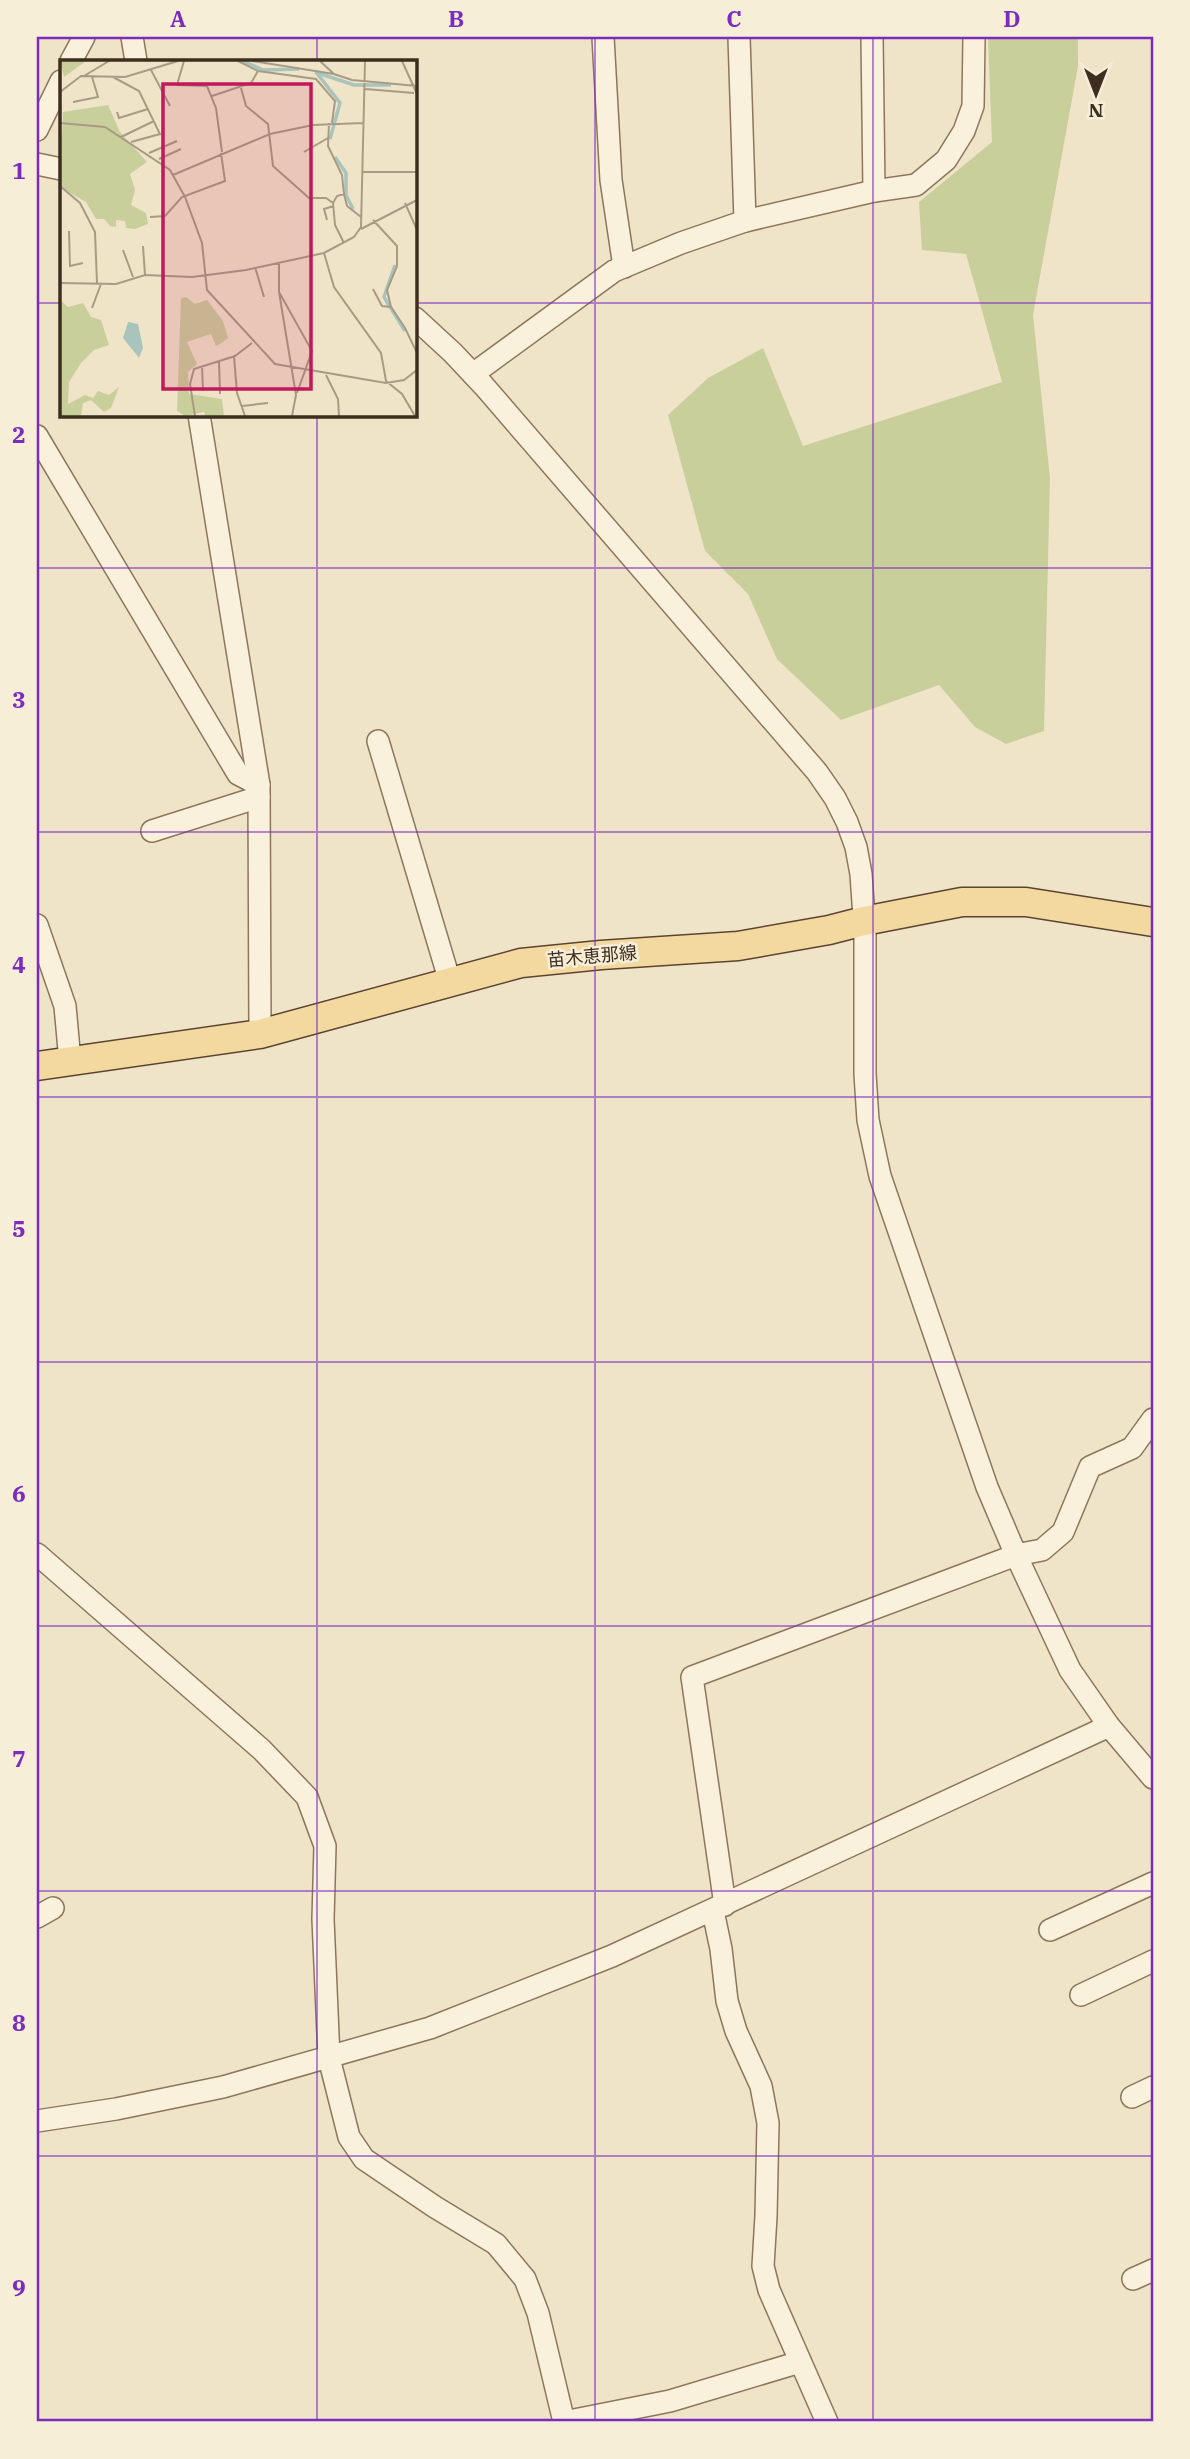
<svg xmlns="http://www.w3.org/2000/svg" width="1190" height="2459" viewBox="0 0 1190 2459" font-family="'IBM Plex Serif','Noto Sans JP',serif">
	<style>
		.green { fill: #c9cf9b }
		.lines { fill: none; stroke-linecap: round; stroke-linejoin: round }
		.minor-casing { stroke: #8d765c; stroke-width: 24 }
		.major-casing { stroke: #5b4430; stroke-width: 31 }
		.minor { stroke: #faf1dc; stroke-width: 21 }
		.major { stroke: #f3d9a0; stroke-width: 28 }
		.grid { fill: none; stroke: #7b2cbf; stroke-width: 2; stroke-opacity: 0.55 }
		.labels { text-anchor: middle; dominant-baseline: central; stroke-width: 5; stroke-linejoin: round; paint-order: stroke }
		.street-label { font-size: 18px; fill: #3d2e20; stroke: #f7eed8 }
		.inset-river { fill: none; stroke: #a9c4bc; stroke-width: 3.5 }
		.inset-road { fill: none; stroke: #a89b85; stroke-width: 2 }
		.view { fill: #c2185b; fill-opacity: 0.15; stroke: #c2185b; stroke-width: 3.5 }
		.inset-edge { fill: none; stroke: #3d2e20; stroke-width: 3.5 }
		.neatline { fill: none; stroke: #7b2cbf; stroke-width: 2.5 }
		.grid-label { font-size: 23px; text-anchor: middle; font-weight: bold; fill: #7b2cbf }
	</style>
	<rect width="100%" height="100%" fill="#f0e4c8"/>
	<polygon class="green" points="988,37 1078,37 1078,66 1033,315 1050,478 1044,731 1006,744 975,727 939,685 841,720 777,659 748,594 705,551 668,415 708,378 763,348 803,446 1002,382 966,254 922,250 919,202 992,142"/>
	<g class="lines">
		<defs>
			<g id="minor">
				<polyline points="132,37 136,61"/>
				<polyline points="603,37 611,180 624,267"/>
				<polyline points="739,37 745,221"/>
				<polyline points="872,37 874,191"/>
				<polyline points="71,61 84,37"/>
				<polyline points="37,130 61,81"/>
				<polyline points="37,164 61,169"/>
				<polyline points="415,318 453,353 484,386 817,772 835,798 847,822 856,847 861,874 865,932 865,1074 868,1120 880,1176 892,1211 987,1487 1016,1555 1070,1670 1109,1726 1153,1778"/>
				<polyline points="473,374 614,271 681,243 745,221 874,191 916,185 946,160 964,131 973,106 974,37"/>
				<polyline points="199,415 259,785 260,1034"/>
				<polyline points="37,436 238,774 259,785"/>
				<polyline points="378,741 450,982"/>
				<polyline points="152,831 259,797"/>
				<polyline points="37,925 65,1006 70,1061"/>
				<polyline points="37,1554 262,1750 307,1797 325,1846 323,1919 329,2058 349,2137 364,2159 435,2207 496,2244 525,2279 538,2313 564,2422"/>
				<polyline points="725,1905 692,1677 1016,1555 1042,1550 1063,1532 1090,1467 1132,1448 1153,1419"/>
				<polyline points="713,1911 721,1949 727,2001 736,2031 761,2086 768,2123 766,2216 763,2266 769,2290 827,2422"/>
				<polyline points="37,1917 53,1908"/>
				<polyline points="1050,1930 1153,1883"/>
				<polyline points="1081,1995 1153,1961"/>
				<polyline points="1132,2097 1153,2087"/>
				<polyline points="37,2121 116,2109 223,2087 430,2028 612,1956 1109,1726"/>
				<polyline points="1133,2279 1153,2270 1153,2272"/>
				<polyline points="564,2422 670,2401 800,2362"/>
			</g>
			<polyline id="major" points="37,1066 260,1034 521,963 601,955 738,946 829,930 864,921 962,902 1026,902 1153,922"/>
		</defs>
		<use href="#minor" class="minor-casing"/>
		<use href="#major" class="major-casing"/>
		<use href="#minor" class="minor"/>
		<use href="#major" class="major"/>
	</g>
	<path class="grid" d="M 317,37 L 317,61M 595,37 L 595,2422M 873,37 L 873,2422M 37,303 L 61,303M 415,303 L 1153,303M 317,415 L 317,2422M 37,568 L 1153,568M 37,832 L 1153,832M 37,1097 L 1153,1097M 37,1362 L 1153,1362M 37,1626 L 1153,1626M 37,1891 L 1153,1891M 37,2156 L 1153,2156"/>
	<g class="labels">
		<g class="street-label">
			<text transform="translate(592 956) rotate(-5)">苗木恵那線</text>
		</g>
	</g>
	<g transform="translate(60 60)">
		<rect width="357" height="357" fill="#f0e4c8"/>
		<path d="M 0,1 L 26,1 L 4,17 ZM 48,45 L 60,72 L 87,102 L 70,114 L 75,130 L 71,145 L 86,153 L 88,164 L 75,169 L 66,168 L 65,161 L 56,160 L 56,167 L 50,166 L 44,159 L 36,159 L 26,142 L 0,127 L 3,52 ZM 126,237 L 135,244 L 147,240 L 163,261 L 168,278 L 163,282 L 156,286 L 151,274 L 127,282 L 137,304 L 128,312 L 129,334 L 162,339 L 164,356 L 145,356 L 144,352 L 125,356 L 117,351 L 121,238 ZM 0,240 L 8,247 L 23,243 L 31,257 L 41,260 L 49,285 L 34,290 L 21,303 L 9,322 L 8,344 L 25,335 L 33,338 L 38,331 L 49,335 L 59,327 L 51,348 L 44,352 L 31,340 L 23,343 L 21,356 L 0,356 Z" fill="#c9cf9b"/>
		<path d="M 68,262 L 78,264 L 83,288 L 79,298 L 63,278 Z" fill="#a9c4bc"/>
		<path class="inset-river" d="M 183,1 L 203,10 L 239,9M 255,12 L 294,25 L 331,25M 256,12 L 280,43 L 270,79M 275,97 L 286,113 L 286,135 L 293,149M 335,205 L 324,237 L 345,271"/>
		<path class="inset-road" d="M 124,1 L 117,25 L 147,26 L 156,48 L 162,92M 178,1 L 198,11 L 256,19 L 275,41 L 272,63M 192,1 L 274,14M 260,1 L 274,14 L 292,20 L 357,26M 342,1 L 357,34M 91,10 L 110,46M 24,16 L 49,1M 53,17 L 79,31 L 100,74 L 71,82M 181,28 L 186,46 L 208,64 L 213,106 L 249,138 L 266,138 L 273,143M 305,29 L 354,33M 0,32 L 21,16 L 65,17 L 118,1M 152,36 L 191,23 L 198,11M 13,42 L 38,37 L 32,17M 57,52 L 59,58 L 88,49M 0,63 L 45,67 L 110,110 L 125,137 L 142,183 L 147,230 L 215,304 L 326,323 L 344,320 L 357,310M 269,63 L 268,86 L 282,115 L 284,134M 61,77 L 94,61M 244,92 L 268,78M 89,93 L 117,81M 99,99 L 121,89M 303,112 L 357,112M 113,115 L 210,74 L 253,65 L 303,63M 0,126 L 20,143 L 35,172 L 37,223M 345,143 L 357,170M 90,157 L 105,156 L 122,137 L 165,121 L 161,93M 267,160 L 264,149 L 274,146M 313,160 L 337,186 L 337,206 L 327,230 L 331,247M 301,169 L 357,140M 9,171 L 10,206 L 23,203M 284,183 L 275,165 L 273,143 L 277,136 L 284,134 L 287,146 L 301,157M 83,186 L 85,215M 63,190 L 73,217M 264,193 L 274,227 L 321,293 L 326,321 L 342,334 L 355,356M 219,203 L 219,232 L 236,335 L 232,356M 195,207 L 204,237M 0,223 L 56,224 L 85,215 L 132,217 L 186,210 L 264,193 L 294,177 L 301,167 L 305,1M 313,229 L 322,246 L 331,247 L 345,268 L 357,293M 219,232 L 252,291 L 237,333M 32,248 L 41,224M 174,296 L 177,333 L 185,356M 159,302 L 160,334M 142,306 L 143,331M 266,315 L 278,339 L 279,356M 182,346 L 208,343M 135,356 L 130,324 L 134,309 L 175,296 L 192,283"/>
		<path class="view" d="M 103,24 L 251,24 L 251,329 L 103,329 Z"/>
		<rect width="357" height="357" class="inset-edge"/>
	</g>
	<rect width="1190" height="2459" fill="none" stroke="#f7eed8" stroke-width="77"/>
	<g transform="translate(1096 94) rotate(180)" stroke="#f7eed8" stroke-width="5" paint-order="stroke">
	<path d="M0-5L12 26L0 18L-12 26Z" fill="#3d2e20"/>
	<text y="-10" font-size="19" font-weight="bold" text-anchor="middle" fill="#3d2e20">N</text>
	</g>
	<rect x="38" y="38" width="1114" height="2382" class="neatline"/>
	<g class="grid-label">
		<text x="178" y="27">A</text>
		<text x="456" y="27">B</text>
		<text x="734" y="27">C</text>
		<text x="1012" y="27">D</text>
		<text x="19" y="179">1</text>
		<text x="19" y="443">2</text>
		<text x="19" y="708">3</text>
		<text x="19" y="973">4</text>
		<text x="19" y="1237">5</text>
		<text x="19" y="1502">6</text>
		<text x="19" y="1767">7</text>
		<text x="19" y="2031">8</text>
		<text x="19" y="2296">9</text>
	</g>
</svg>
